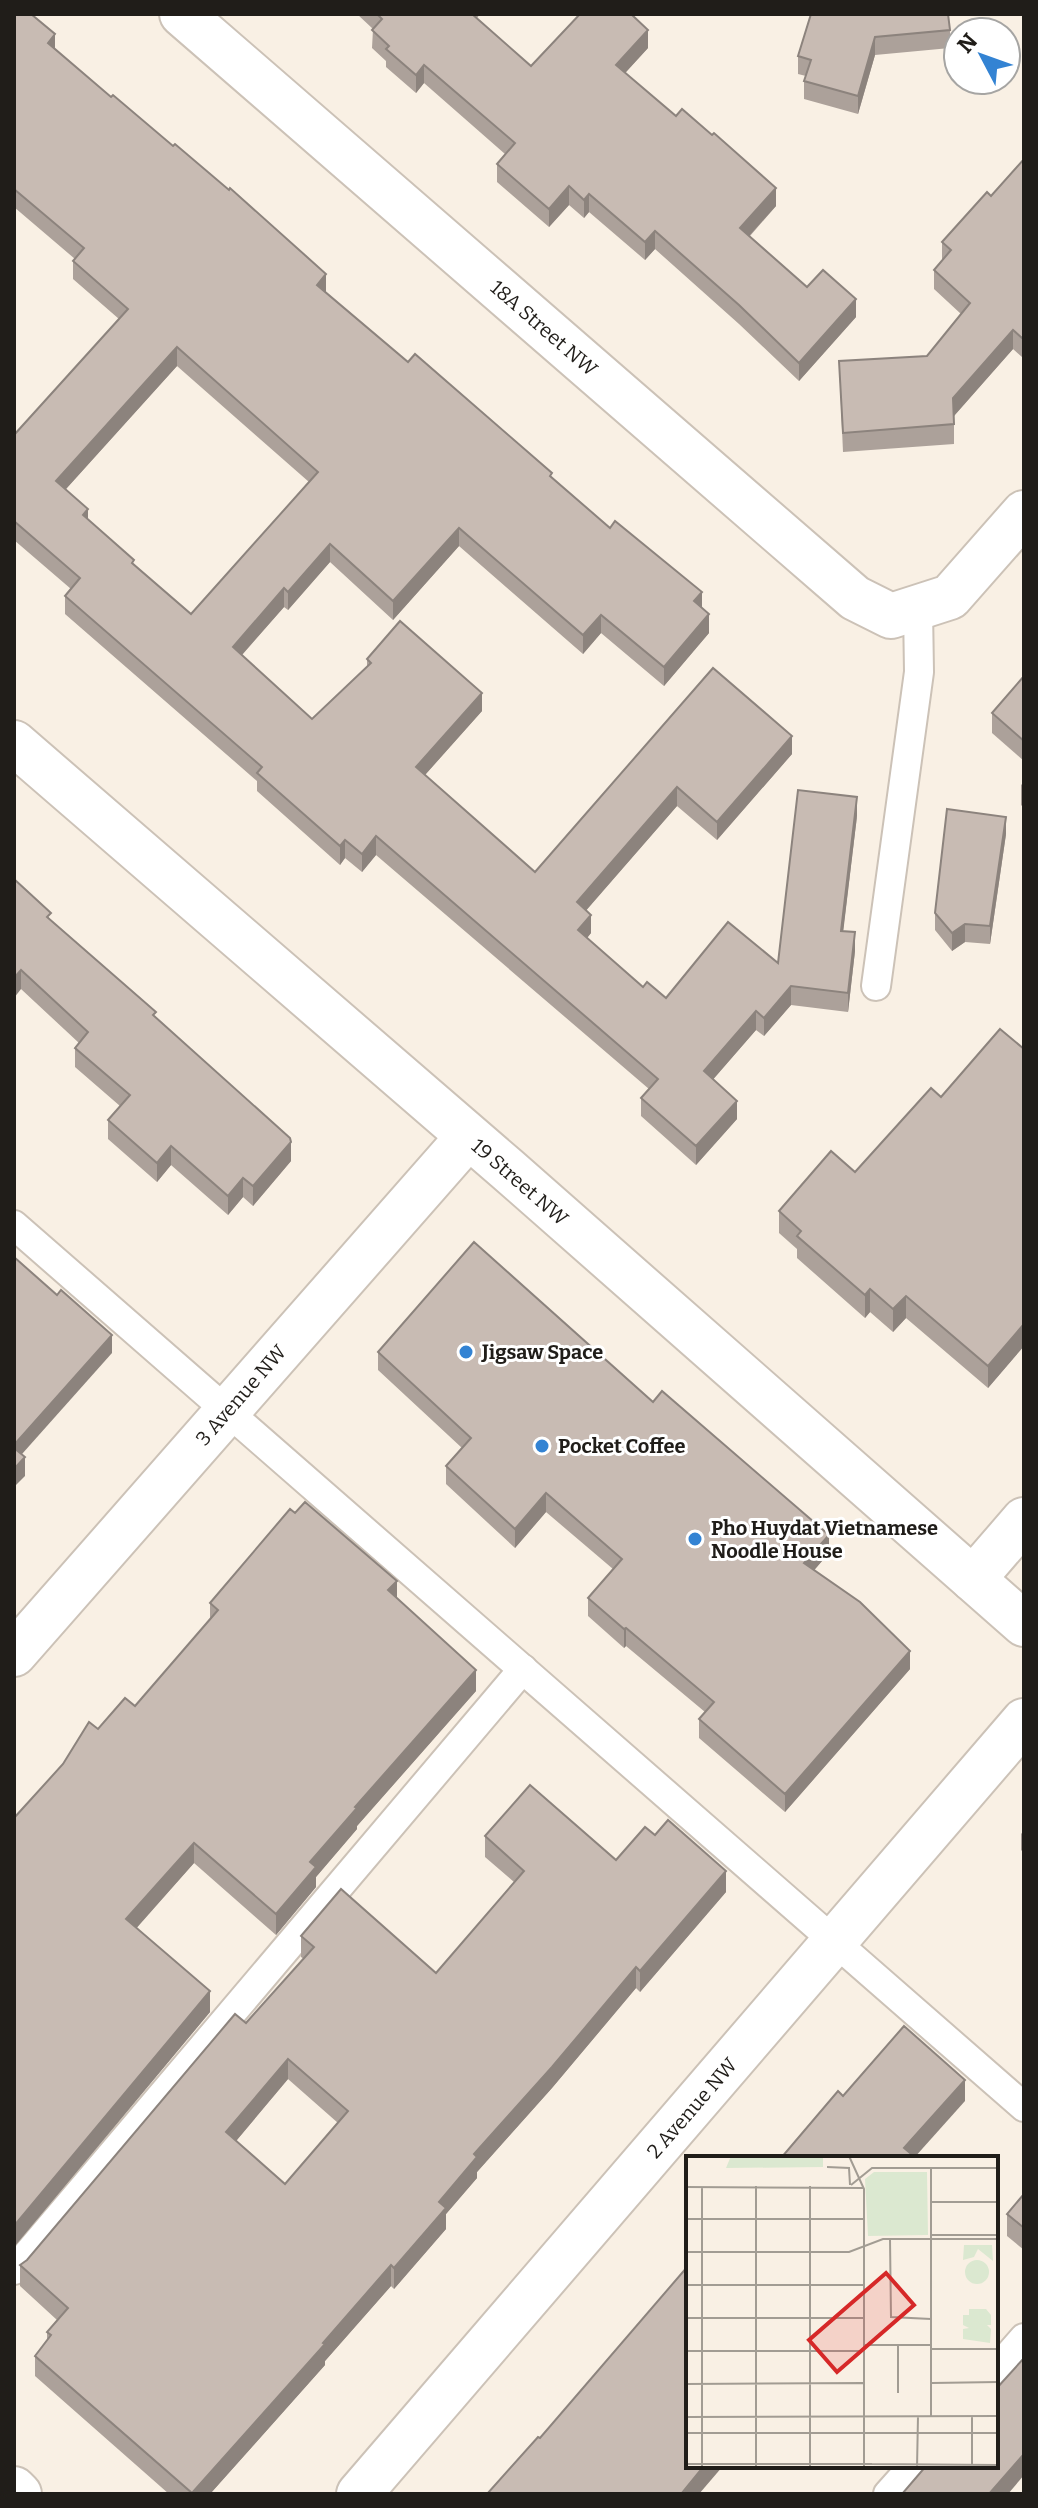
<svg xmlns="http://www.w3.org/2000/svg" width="1038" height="2508" viewBox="0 0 1038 2508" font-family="Bitter,serif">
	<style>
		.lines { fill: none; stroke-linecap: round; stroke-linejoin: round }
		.service-casing { stroke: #ccc2b7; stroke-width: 32 }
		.minor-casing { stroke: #ccc2b7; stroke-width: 48 }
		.tertiary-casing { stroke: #ccc2b7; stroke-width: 48 }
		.service { stroke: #fff; stroke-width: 28 }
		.minor { stroke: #fff; stroke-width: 44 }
		.tertiary { stroke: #fff; stroke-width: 44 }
		.wall { fill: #aca19a; fill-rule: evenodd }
		.shaded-wall { fill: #8c837d }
		.building { fill: #c8bbb3; stroke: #8c837d; stroke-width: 2; fill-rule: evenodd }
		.poi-dot { fill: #3383d3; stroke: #fff; stroke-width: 3 }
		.labels { text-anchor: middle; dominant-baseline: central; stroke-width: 6; stroke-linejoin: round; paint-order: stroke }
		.street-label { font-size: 20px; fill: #201d19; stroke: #fff }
		.poi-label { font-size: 20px; font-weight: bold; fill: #201d19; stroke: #fff; text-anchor: start }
		.inset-road { fill: none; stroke: #a29c93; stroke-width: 2 }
		.view { fill: #d62828; fill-opacity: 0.15; stroke: #d62828; stroke-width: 4 }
		.inset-edge { fill: none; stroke: #201d19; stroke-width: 4 }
	</style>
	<rect width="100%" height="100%" fill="#f9f0e4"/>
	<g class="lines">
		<defs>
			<g id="service">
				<polyline points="876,986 919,672 918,609"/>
				<polyline points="14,1225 1024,2107"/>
				<polyline points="14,2270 523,1669"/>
				<polyline points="996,2370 1024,2338"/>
				<polyline points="888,2494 913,2466"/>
			</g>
			<g id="minor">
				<polyline points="182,14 855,598 891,616 950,597 1024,513"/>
				<polyline points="973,1579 1024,1520"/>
				<polyline points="14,1654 468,1137"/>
				<polyline points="14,2489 19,2494"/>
				<polyline points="359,2494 1024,1721"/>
			</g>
			<polyline id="tertiary" points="14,743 507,1169 1024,1624"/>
		</defs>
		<use href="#service" class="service-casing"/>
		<use href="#minor" class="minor-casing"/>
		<use href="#tertiary" class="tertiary-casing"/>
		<use href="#service" class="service"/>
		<use href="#minor" class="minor"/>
		<use href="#tertiary" class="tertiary"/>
	</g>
	<g class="wall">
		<path d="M 14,14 L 55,49 L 326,293 L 408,362 L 552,478 L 702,608 L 709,633 L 664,686 L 601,633 L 583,654 L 459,546 L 393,620 L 330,562 L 288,610 L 284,607 L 242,655 L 312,719 L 367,668 L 367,659 L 482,711 L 425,775 L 535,872 L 713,668 L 792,754 L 717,840 L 677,806 L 586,910 L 591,933 L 587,938 L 643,987 L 666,998 L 778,963 L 857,816 L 843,931 L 855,951 L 848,1012 L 791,1005 L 764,1036 L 756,1030 L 713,1079 L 737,1119 L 696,1165 L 641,1116 L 641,1098 L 649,1089 L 376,855 L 362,872 L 345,858 L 340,865 L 257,791 L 257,781 L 65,614 L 65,596 L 71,589 L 14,540 L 14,435 L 119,319 L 73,279 L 73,261 L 75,259 L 14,207 ZM 177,366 L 309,482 L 191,614 L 134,565 L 88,520 L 66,489 Z"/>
		<polygon points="357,14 480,14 477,18 531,66 648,48 625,73 776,206 750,236 807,287 856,317 799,381 739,324 655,249 645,260 589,212 584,218 569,205 549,227 497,182 497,164 505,154 424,83 416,93 386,67 386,61 372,48 373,29"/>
		<polygon points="811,14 950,30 950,48 875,55 858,114 804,99 804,81 806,76 798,74 798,56"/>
		<polygon points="1024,159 1022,357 1013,349 954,416 954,444 843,452 839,361 927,356 961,314 934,289 934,270 942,261 942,242 991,196"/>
		<polygon points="1024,676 1024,761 992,733 992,713"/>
		<polygon points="1024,782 1024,808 1021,805 1021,785"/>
		<polygon points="1006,834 990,944 965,942 952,951 935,930 935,913"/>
		<polygon points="14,879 51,920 156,1018 291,1161 253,1206 243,1197 228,1215 171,1165 157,1182 108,1139 108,1120 120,1106 75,1067 75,1048 79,1043 21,989"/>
		<polygon points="1024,1049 1024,1346 988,1388 906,1318 893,1332 870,1312 865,1318 797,1258 797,1249 779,1233 779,1211 855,1172 941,1097"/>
		<polygon points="378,1352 653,1402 829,1553 814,1570 910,1669 785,1812 699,1738 699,1719 705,1712 626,1646 624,1648 588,1616 588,1598 613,1569 546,1512 515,1548 446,1484 446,1466 462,1448 378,1370"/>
		<polygon points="397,1598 476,1691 357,1826 357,1829 316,1877 316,1887 276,1935 194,1863 136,1928 210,2012 14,2247 14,1818 98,1729 135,1706 210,1620 210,1603"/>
		<polygon points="1024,1830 1024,1853 1021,1850 1021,1834"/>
		<path d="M 485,1836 L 616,1860 L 726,1892 L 640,1992 L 636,1988 L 552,2088 L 477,2172 L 477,2178 L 446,2214 L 446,2229 L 394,2289 L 391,2286 L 325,2361 L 325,2365 L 210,2494 L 169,2494 L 35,2376 L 35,2356 L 47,2340 L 47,2332 L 57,2320 L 20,2286 L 20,2265 L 27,2260 L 304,1959 L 301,1957 L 301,1936 L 436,1973 L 514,1882 L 485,1857 ZM 288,2079 L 338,2123 L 285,2184 L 236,2141 Z"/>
		<polygon points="1024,2194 1024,2250 1007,2236 1007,2214"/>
	</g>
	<g class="shaded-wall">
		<polygon points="648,30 648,48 616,83 616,65"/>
		<polygon points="55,34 55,53 48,43"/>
		<polygon points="875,37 875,55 858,114 858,96"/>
		<polygon points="424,65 424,83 416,93 416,75"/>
		<polygon points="569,186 569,205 549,227 549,209"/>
		<polygon points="776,188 776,206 740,246 740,228"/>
		<polygon points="589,194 589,212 584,218 584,200"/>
		<polygon points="655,231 655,249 645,260 645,242"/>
		<polygon points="326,274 326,293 317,285"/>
		<polygon points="856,299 856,317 799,381 799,363"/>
		<polygon points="1013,330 1013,349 953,417 953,398"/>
		<polygon points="1024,335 1024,354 1022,357 1022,338"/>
		<polygon points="177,347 177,366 56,500 56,481"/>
		<polygon points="88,509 88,527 83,515"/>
		<polygon points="459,528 459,546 393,620 393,601"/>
		<polygon points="330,544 330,562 288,610 288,592"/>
		<polygon points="284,588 284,607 233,665 233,647"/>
		<polygon points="702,592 702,611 694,601"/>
		<polygon points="709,614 709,633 664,686 664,667"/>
		<polygon points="601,615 601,633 583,654 583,635"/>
		<polygon points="482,693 482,711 416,785 416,767"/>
		<polygon points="792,736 792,754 717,840 717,822"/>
		<polygon points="677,787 677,806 577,921 577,902"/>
		<polygon points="857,797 857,816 841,950 841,931"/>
		<polygon points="1006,817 1006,834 990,944 990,926"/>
		<polygon points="376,836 376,855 362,872 362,854"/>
		<polygon points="345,840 345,858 340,865 340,846"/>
		<polygon points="591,915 591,933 578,949 578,930"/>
		<polygon points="965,924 965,942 952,951 952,933"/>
		<polygon points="855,932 855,951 848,1012 848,993"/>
		<polygon points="21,970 21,989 14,998 14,978"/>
		<polygon points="791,986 791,1005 764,1036 764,1018"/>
		<polygon points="756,1011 756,1030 704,1090 704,1071"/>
		<polygon points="737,1101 737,1119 696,1165 696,1146"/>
		<polygon points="291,1142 291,1161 253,1206 253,1186"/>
		<polygon points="171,1146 171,1165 157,1182 157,1163"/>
		<polygon points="243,1178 243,1197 228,1215 228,1196"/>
		<polygon points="870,1289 870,1312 865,1318 865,1295"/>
		<polygon points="906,1296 906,1318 893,1332 893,1309"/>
		<polygon points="1024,1324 1024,1346 988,1388 988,1366"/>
		<polygon points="112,1335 112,1353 14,1463 14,1445"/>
		<polygon points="25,1457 25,1476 14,1487 14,1469"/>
		<polygon points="546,1493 546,1512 515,1548 515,1529"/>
		<polygon points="829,1535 829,1553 804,1582 804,1563"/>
		<polygon points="397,1581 397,1602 388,1590"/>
		<polygon points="626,1628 626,1646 624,1648 624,1629"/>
		<polygon points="910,1651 910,1669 785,1812 785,1794"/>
		<polygon points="476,1670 476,1691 357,1826 357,1829 316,1877 316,1887 276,1935 276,1914 310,1862 355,1807"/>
		<polygon points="194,1843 194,1863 126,1940 126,1919"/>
		<polygon points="726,1871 726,1892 640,1992 640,1971"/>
		<polygon points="636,1967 636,1988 552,2088 477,2172 477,2178 446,2214 446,2229 394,2289 394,2268 439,2202 474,2154"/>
		<polygon points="210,1991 210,2012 14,2247 14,2226"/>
		<polygon points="288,2059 288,2079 226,2153 226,2132"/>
		<polygon points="965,2080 965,2101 914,2158 904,2148"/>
		<polygon points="391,2265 391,2286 325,2361 325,2365 210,2494 192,2494"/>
		<polygon points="1024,2454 1024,2475 1008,2494 989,2494"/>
		<polygon points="704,2466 723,2466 699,2494 682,2494"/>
	</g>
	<g class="building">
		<path d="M 14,14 L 31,14 L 55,34 L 48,43 L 111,97 L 113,95 L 173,146 L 175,144 L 229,190 L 230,188 L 326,274 L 317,285 L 408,362 L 415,354 L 552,473 L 550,476 L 610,528 L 615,521 L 702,592 L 694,601 L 709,614 L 664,667 L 601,615 L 583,635 L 459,528 L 393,601 L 330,544 L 288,592 L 284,588 L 233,647 L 312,719 L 371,663 L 367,659 L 400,621 L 482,693 L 416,767 L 535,872 L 713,668 L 792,736 L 717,822 L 677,787 L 577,902 L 591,915 L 578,930 L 643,987 L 647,982 L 666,998 L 728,922 L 778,963 L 798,790 L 857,797 L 841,931 L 855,932 L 848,993 L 791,986 L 764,1018 L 756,1011 L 704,1071 L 737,1101 L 696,1146 L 641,1098 L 658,1079 L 376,836 L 362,854 L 345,840 L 340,846 L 257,773 L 262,767 L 65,596 L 80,578 L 14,521 L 14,435 L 128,309 L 73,261 L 84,248 L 14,189 ZM 177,347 L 318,472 L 191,614 L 132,563 L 134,560 L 83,515 L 88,509 L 56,481 Z"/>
		<polygon points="377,14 472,14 531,66 580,14 631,14 648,30 616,65 676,116 682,109 712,135 714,133 776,188 740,228 807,287 823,270 856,299 799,363 739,305 655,231 645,242 589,194 584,200 569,186 549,209 497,164 515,143 424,65 416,75 386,49 389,46 372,30 382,19"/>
		<polygon points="811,14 948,14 950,30 875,37 858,96 804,81 811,60 798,56"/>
		<polygon points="1024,159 1024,335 1022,338 1013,330 953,398 954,424 843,433 839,361 927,356 970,303 934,270 951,250 942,242 987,192 991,196"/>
		<polygon points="1024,676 1024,741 992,713"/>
		<polygon points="947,809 1006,817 990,926 965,924 952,933 935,913"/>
		<polygon points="14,879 51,913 47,917 156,1012 153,1015 290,1138 291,1142 253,1186 243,1178 228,1196 171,1146 157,1163 108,1120 130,1095 75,1048 88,1032 21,970 14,978"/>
		<polygon points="1000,1029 1024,1049 1024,1324 988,1366 906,1296 893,1309 870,1289 865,1295 797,1236 801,1231 779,1211 831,1151 855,1172 931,1088 941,1097"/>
		<polygon points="474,1242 653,1402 662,1391 829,1535 804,1563 860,1602 910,1651 785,1794 699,1719 714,1702 626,1628 624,1629 588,1598 622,1559 546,1493 515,1529 446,1466 471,1438 378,1352"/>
		<polygon points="14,1257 57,1295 61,1290 112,1335 14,1445"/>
		<polygon points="14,1448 25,1457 14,1469"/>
		<polygon points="305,1502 397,1581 388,1590 476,1670 355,1807 357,1808 310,1862 316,1867 276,1914 194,1843 126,1919 210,1991 14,2226 14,1818 63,1764 89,1722 98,1729 125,1698 135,1706 218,1610 210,1603 290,1509 295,1513"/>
		<path d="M 530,1785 L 616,1860 L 645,1827 L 655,1835 L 668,1820 L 726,1871 L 640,1971 L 636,1967 L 552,2067 L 474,2154 L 477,2157 L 439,2202 L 446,2208 L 394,2268 L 391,2265 L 323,2343 L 325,2344 L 192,2493 L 35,2356 L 51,2335 L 47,2332 L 68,2308 L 20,2265 L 27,2260 L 235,2014 L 246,2023 L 314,1947 L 301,1936 L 341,1889 L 436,1973 L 524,1871 L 485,1836 ZM 288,2059 L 348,2111 L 285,2184 L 226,2132 Z"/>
		<polygon points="904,2026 965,2080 904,2148 916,2158 781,2158 838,2091 843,2096"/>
		<polygon points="1024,2194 1024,2228 1007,2214"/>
		<polygon points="688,2266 688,2466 704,2466 682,2493 683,2494 487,2494 538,2437 540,2438"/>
		<polygon points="1024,2358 1024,2454 989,2494 902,2494 926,2466 996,2466 996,2389"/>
	</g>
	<g class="poi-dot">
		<circle cx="466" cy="1352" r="8"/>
		<circle cx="542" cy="1446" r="8"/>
		<circle cx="695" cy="1539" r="8"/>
	</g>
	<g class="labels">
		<g class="street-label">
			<text transform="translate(544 328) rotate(41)">18A Street NW</text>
			<text transform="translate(520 1182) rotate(41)">19 Street NW</text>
			<text transform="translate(241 1395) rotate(-49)">3 Avenue NW</text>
			<text transform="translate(692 2108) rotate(-49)">2 Avenue NW</text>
		</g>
		<g class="poi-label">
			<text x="482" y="1352">Jigsaw Space</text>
			<text x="558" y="1446">Pocket Coffee</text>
			<text x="711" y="1528">Pho Huydat Vietnamese<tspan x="711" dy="23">Noodle House</tspan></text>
		</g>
	</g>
	<g transform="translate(686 2156)">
		<rect width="312" height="312" fill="#f9f0e4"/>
		<path d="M 45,0 L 137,0 L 137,11 L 40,12 ZM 188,16 L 241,16 L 242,79 L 182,80 L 179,23 ZM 306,89 L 307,105 L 292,93 L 288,101 L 277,104 L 278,89 ZM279 116a12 12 0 1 1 24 0a12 12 0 1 1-24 0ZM 283,153 L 300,153 L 305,159 L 305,169 L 301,169 L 305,173 L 304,187 L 277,183 L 277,173 L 283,172 L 277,169 L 277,159 L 283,159 Z" fill="#dbe8d0"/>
		<path class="inset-road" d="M 163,0 L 178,33 L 178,312M 141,11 L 163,12 L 164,29M 245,12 L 245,260M 165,29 L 186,12 L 312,12M 0,31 L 178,32M 245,46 L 312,46M 0,63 L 178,63M 245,79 L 312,79M 204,83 L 205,161 L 245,163M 0,96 L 163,96 L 197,83 L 312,83M 0,129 L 177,129M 0,162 L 177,162M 177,189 L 246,189M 246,193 L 312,193M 0,195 L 177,195M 246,227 L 312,226M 0,228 L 177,227M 212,237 L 212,189M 286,260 L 286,312M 0,261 L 312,260M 0,277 L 312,277M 0,308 L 186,308M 185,308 L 312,309M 16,312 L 16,31M 70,312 L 70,30M 124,312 L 124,30M 231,312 L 232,260"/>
		<path class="view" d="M 200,117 L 228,149 L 151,216 L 123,184 Z"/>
		<rect width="312" height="312" class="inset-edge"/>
	</g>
	<rect width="1038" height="2508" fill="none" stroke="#201d19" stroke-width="32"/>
	<g transform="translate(982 56) rotate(311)"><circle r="38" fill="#ffffff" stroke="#a6a5a3" stroke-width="2"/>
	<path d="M0-6L14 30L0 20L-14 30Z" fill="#3383d3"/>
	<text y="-12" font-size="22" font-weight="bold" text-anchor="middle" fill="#201d19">N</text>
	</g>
</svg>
